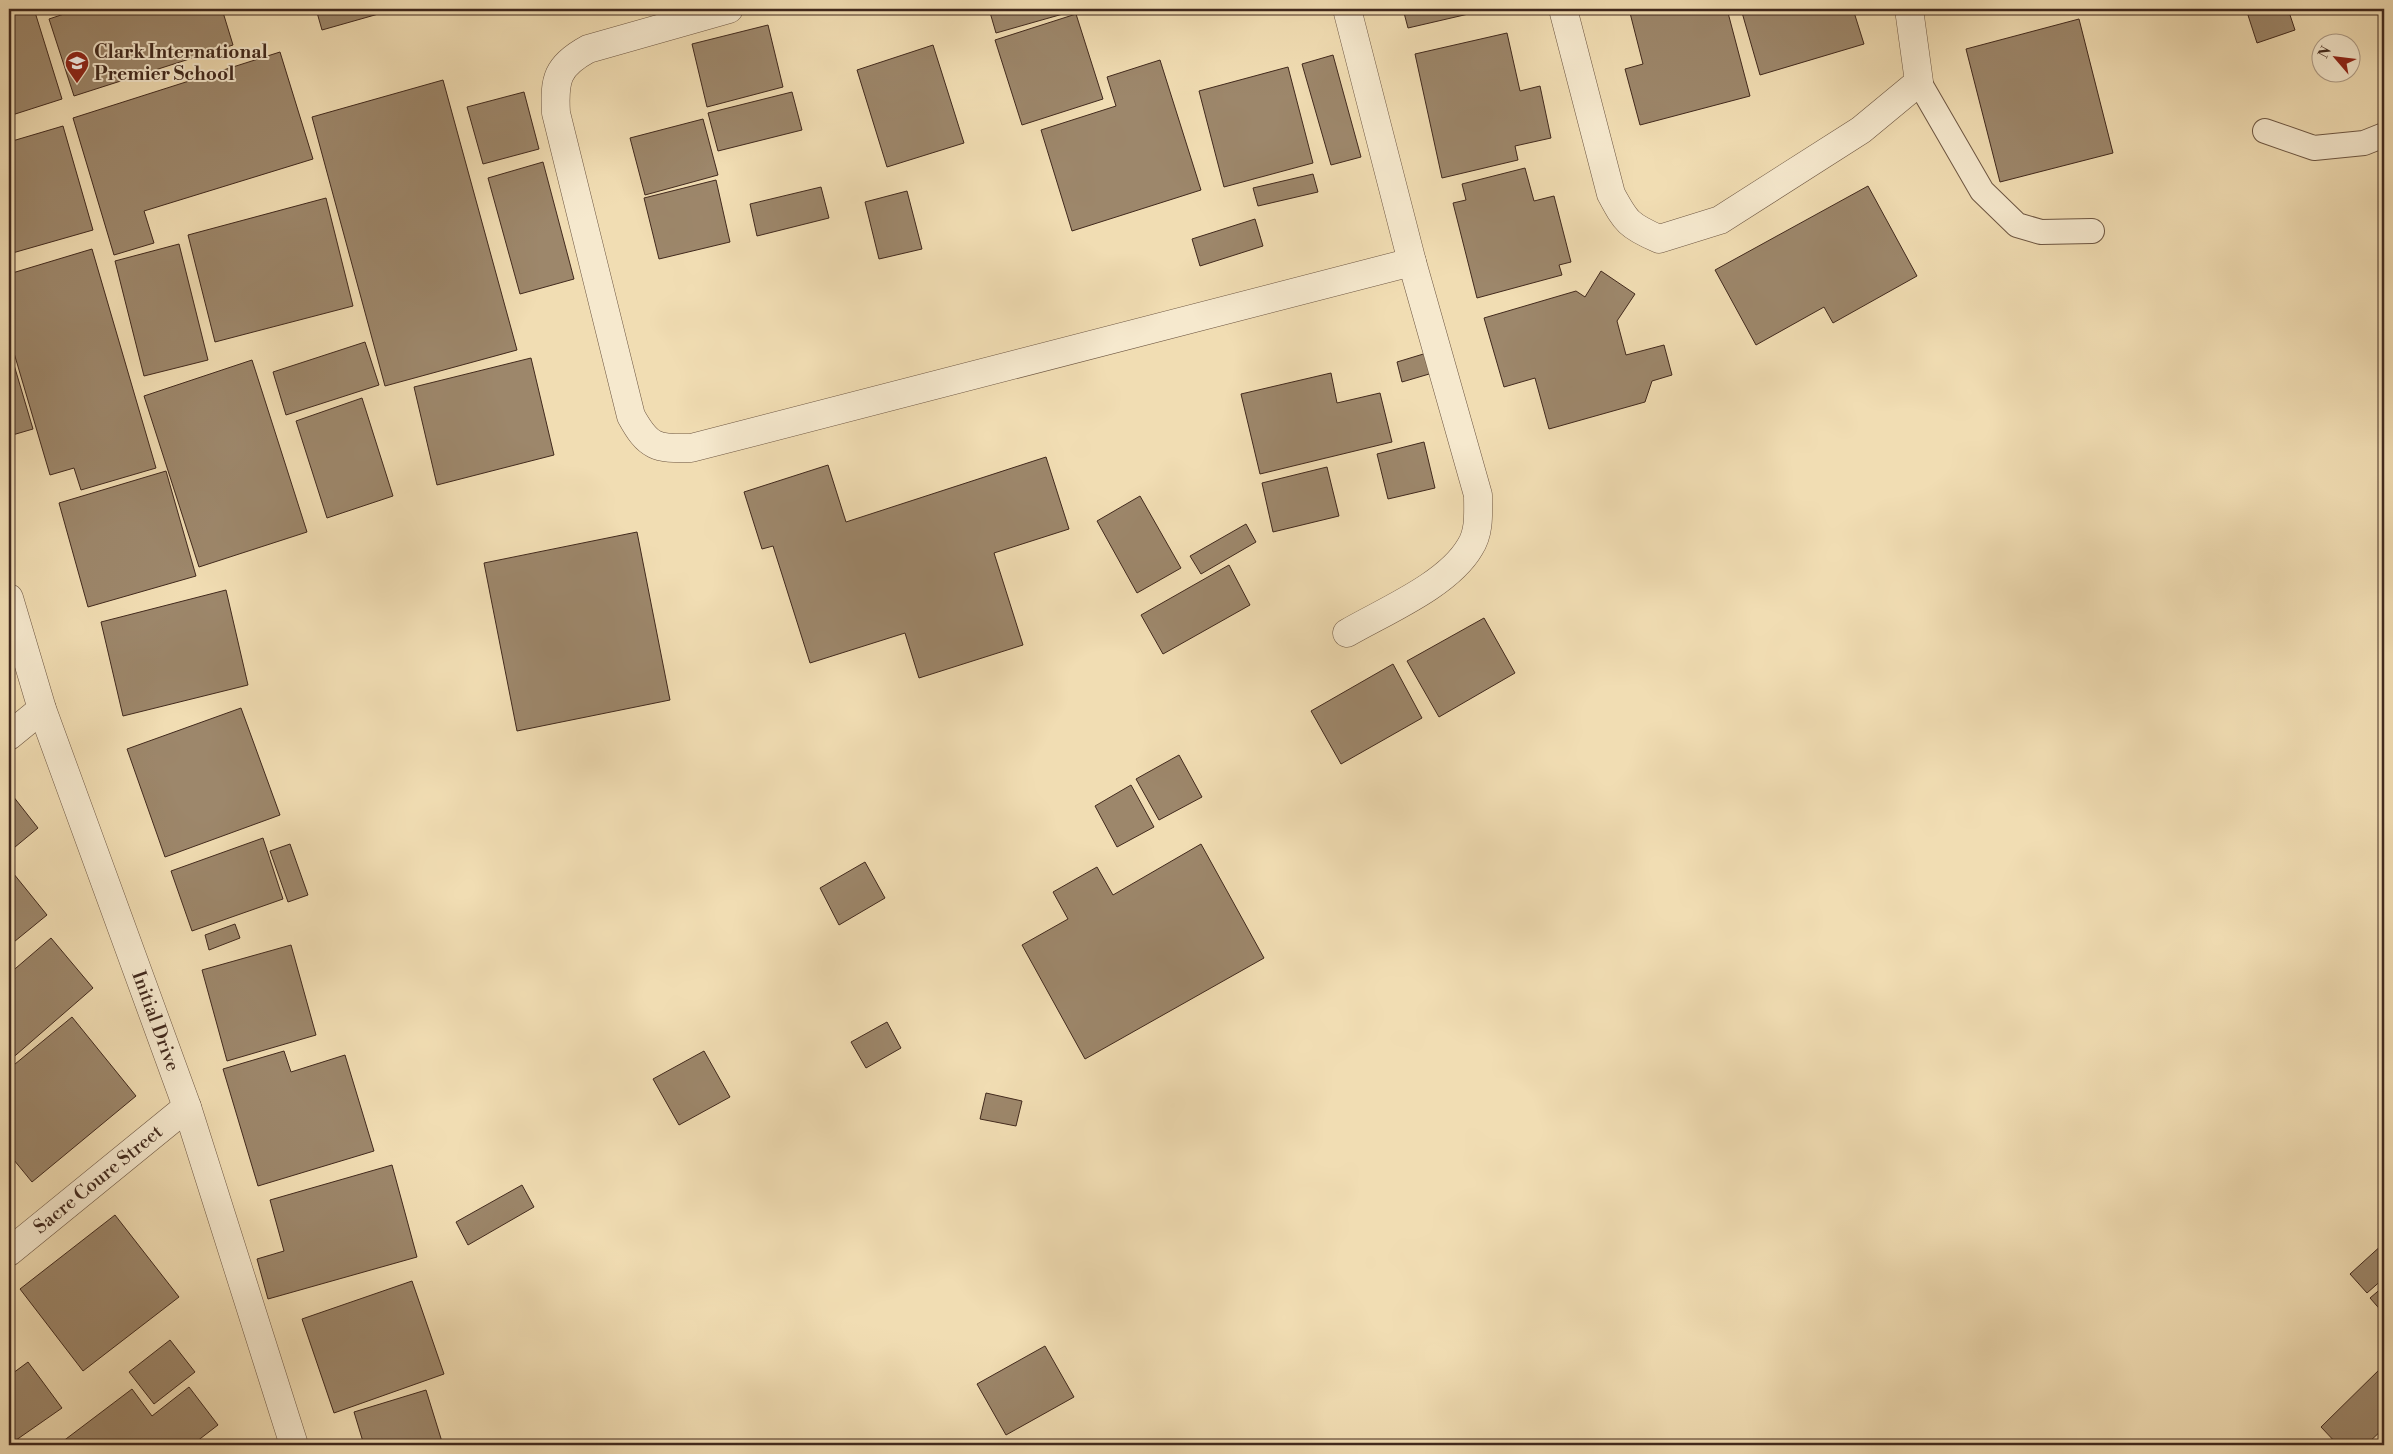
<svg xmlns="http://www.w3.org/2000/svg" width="2393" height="1454" viewBox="0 0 2393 1454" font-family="'Libre Bodoni',serif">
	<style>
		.building { fill: #9d876b; stroke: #41291d }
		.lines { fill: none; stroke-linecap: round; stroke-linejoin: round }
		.lane-casing { stroke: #6d5642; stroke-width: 26 }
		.street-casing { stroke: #6d5642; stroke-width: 29 }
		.lane { stroke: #f6e9ce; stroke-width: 24 }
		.street { stroke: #f6e9ce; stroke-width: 28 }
		.labels { text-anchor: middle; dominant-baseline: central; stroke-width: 4; stroke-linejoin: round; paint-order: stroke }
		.poi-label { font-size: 19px; font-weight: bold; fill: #41291d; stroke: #f6e9ce; text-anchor: start }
		.street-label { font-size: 19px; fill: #41291d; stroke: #f6e9ce }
	</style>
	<rect width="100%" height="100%" fill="#f1ddb3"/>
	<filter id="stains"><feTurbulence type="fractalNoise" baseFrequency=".004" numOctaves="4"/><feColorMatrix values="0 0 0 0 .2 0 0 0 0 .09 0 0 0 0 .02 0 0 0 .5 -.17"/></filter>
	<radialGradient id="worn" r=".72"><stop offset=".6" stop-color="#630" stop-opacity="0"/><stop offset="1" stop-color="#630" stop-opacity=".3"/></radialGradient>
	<g class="building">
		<polygon points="30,9 34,9 62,99 9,116 9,16"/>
		<polygon points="79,9 222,9 233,45 74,96 49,19"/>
		<polygon points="316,9 396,9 322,30"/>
		<polygon points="989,9 1077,9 1077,10 996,33"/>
		<polygon points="1403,9 1490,9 1408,28"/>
		<polygon points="1629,9 1727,9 1750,96 1640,125 1625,69 1643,64"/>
		<polygon points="1741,9 1853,9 1864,44 1760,75"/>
		<polygon points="2246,9 2288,9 2295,30 2257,43"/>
		<polygon points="1076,14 1103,99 1022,125 995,40"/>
		<polygon points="2079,19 2113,153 2000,182 1966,49"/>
		<polygon points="768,25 783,87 707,107 692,44"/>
		<polygon points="1507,33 1520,91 1540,86 1551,138 1515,146 1518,160 1442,178 1415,54"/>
		<polygon points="933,45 964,143 887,167 857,70"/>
		<polygon points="280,52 313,159 144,211 154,243 114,255 73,118"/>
		<polygon points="1333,55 1361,157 1331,165 1302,64"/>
		<polygon points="1160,60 1201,190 1072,231 1041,130 1116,106 1107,77"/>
		<polygon points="1288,67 1313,163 1224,187 1199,91"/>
		<polygon points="443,80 517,350 385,386 312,117"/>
		<polygon points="524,92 539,149 483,164 467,107"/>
		<polygon points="792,92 802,130 718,151 708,113"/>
		<polygon points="703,119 718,175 645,195 630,138"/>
		<polygon points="63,126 93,230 9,254 9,142"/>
		<polygon points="543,162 574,279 520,294 488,178"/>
		<polygon points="1525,168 1534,201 1554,196 1571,262 1559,265 1562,275 1477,298 1453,203 1466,200 1462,184"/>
		<polygon points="1313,174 1318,192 1258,206 1253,188"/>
		<polygon points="716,180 730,242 659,259 644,198"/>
		<polygon points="1868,186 1917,276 1833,323 1824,307 1756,345 1715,270"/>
		<polygon points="821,187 829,218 757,236 750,204"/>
		<polygon points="907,191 922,249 879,259 865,202"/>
		<polygon points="326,198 353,306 215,342 188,235"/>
		<polygon points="1255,219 1263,246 1200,266 1192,239"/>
		<polygon points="179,244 208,360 144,376 115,261"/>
		<polygon points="92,249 156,468 81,490 74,468 50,475 9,336 9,274"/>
		<polygon points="1601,271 1635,294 1617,321 1626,355 1664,345 1672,375 1652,381 1645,402 1549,429 1535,378 1504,387 1484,318 1576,291 1585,297"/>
		<polygon points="365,342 379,385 286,415 273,372"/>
		<polygon points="9,348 33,429 9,436"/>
		<polygon points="1430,352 1436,372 1402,382 1397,362"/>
		<polygon points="531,358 554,455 437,485 414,387"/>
		<polygon points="252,360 307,532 199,567 144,396"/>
		<polygon points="1331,373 1337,403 1380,393 1392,442 1260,474 1241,394"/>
		<polygon points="362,398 393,496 327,518 296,421"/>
		<polygon points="1424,442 1435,488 1388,499 1377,454"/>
		<polygon points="1046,457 1069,529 994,553 1023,645 919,678 905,633 810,663 773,546 762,549 744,492 828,465 846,522"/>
		<polygon points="1327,467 1339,516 1273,532 1262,483"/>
		<polygon points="166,471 196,576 88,607 59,503"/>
		<polygon points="1140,496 1181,568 1137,593 1097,521"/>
		<polygon points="1246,524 1256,542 1201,574 1190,556"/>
		<polygon points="637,532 670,700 517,731 484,563"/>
		<polygon points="1229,565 1250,605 1163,654 1141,615"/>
		<polygon points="226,590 248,685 123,716 101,622"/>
		<polygon points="1484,618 1515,673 1439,717 1407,661"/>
		<polygon points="1393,664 1422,718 1341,764 1311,711"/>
		<polygon points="241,708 280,815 165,857 127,749"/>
		<polygon points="1179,755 1202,797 1159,820 1136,779"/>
		<polygon points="1131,785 1154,827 1117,847 1095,806"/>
		<polygon points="9,791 38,828 9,852"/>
		<polygon points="263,838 283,899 192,931 171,871"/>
		<polygon points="290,844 308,895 288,902 270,851"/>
		<polygon points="1201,844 1264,958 1085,1059 1022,945 1068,919 1053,892 1097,867 1113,895"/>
		<polygon points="865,862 885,898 839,925 820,888"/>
		<polygon points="9,868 47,915 9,946"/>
		<polygon points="235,924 240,938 209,950 205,935"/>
		<polygon points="51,938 93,988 9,1061 9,974"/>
		<polygon points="291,945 316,1035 227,1061 202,970"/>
		<polygon points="72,1017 136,1096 32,1182 9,1154 9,1069"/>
		<polygon points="887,1022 901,1048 866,1068 851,1042"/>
		<polygon points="284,1051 291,1072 345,1055 374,1151 258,1186 223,1069"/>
		<polygon points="704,1051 730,1097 679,1125 653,1079"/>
		<polygon points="986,1093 1022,1101 1016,1126 980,1119"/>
		<polygon points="392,1165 417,1257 268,1299 257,1259 284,1251 270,1200"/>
		<polygon points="522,1185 534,1207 468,1245 456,1222"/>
		<polygon points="115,1215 179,1297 83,1371 20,1289"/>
		<polygon points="2384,1243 2384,1278 2367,1293 2350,1274"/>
		<polygon points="412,1281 444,1374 334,1413 302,1319"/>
		<polygon points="2384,1286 2384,1314 2370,1298"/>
		<polygon points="170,1340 195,1372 154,1404 129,1372"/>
		<polygon points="1045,1346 1074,1397 1006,1435 977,1384"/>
		<polygon points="28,1362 62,1408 9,1445 9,1376"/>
		<polygon points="2384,1365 2384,1428 2366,1445 2338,1445 2321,1427"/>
		<polygon points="189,1387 218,1425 192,1445 58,1445 132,1389 152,1416"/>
		<polygon points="426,1390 443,1445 364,1445 354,1412"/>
	</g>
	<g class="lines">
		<defs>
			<g id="lane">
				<polyline points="1919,82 1982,191 2017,225 2041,232 2092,231"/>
				<polyline points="2265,131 2314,148 2364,143 2384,135"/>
			</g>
			<g id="street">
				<path d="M 729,9 L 588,49 C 557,66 554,79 556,113 L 631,416 C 648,447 656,449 691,448 L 1412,262"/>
				<path d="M 1347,9 L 1412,262 L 1478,495 C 1478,512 1480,532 1470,547 C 1448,585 1385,611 1347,633"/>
				<path d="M 1563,9 L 1611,194 C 1626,222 1629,226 1659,239 L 1720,220 L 1861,130 L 1919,82 L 1909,9"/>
				<path id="s1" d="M 9,598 L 42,709 L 187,1107 L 294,1445"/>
				<polyline points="9,736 42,709"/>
				<path id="s2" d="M 9,1252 L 187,1107"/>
			</g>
		</defs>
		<use href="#lane" class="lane-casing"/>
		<use href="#street" class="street-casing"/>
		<use href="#lane" class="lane"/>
		<use href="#street" class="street"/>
	</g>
	<defs>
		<symbol id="university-pin" viewBox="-11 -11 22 30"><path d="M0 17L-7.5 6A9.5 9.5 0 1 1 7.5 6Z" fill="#8f2418" stroke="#f6e9ce"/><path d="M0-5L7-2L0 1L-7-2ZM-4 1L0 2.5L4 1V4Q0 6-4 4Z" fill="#fff"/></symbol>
	</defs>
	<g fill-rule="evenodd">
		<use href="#university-pin" x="63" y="49" width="28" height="38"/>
	</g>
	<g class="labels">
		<g class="poi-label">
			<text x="94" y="52">Clark International<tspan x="94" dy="22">Premier School</tspan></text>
		</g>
		<g class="street-label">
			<text stroke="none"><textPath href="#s1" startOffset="448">Initial Drive</textPath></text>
			<text stroke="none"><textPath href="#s2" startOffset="115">Sacre Coure Street</textPath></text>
		</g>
	</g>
	<rect width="2393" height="1454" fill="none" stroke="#f1ddb3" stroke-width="30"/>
	<rect x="10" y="10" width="2373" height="1434" fill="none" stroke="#41291d" stroke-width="2.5"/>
	<rect x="15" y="15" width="2363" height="1424" fill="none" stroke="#41291d"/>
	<g transform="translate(2336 58) rotate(298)"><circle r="24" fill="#f6e9ce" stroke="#ae9c87"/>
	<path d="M0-4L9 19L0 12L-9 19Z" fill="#8f2418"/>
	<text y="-8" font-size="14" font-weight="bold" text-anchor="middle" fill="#41291d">N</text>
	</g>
	<rect width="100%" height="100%" filter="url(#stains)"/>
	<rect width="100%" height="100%" fill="url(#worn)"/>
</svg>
